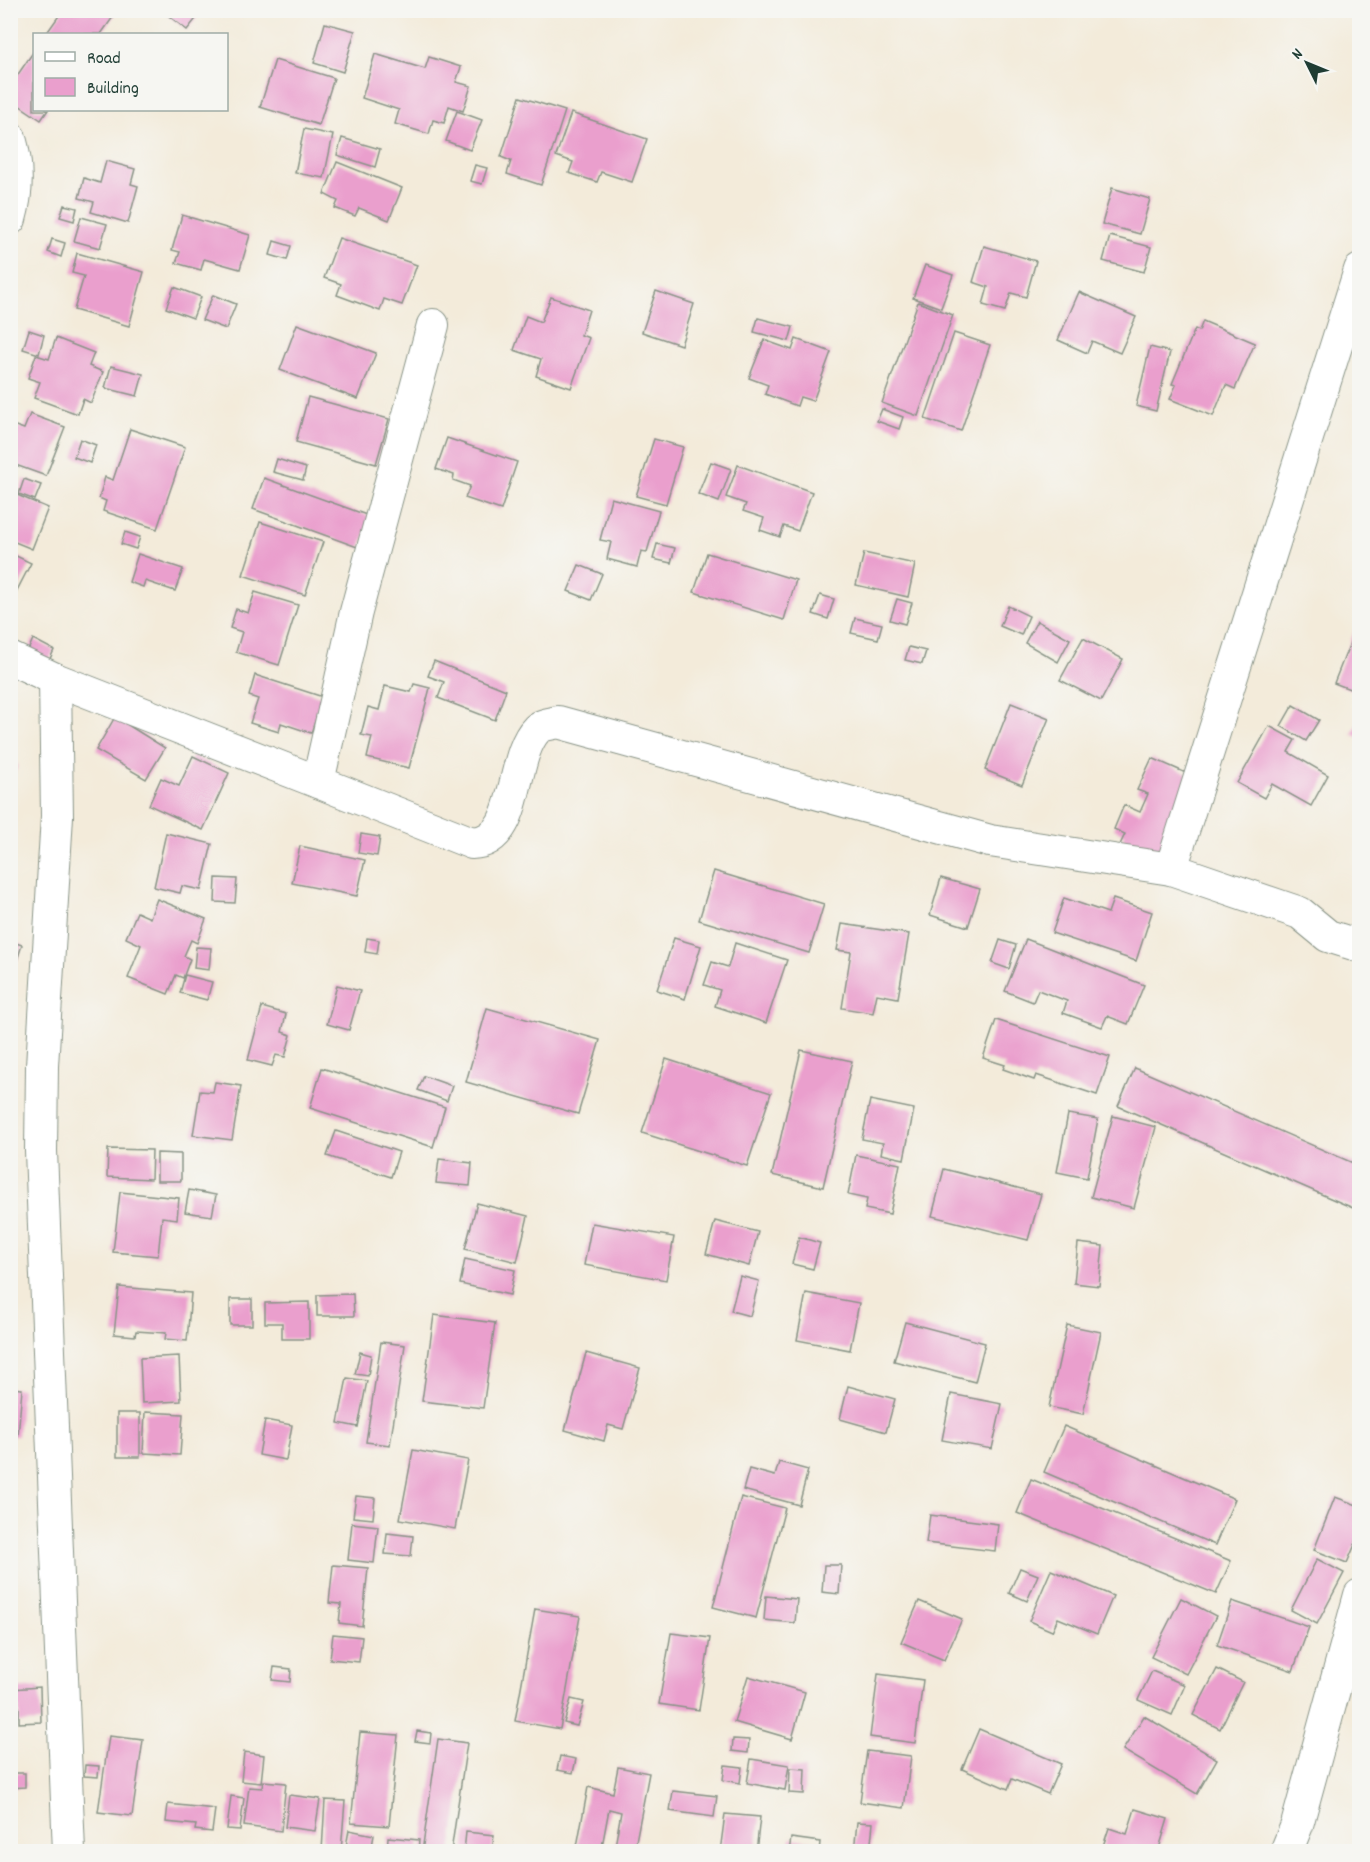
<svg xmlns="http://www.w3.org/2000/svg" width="1370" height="1862" viewBox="0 0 1370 1862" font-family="Dekko,sans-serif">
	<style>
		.building { fill: #ea9fcd }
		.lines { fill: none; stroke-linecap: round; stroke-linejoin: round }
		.minor-casing { stroke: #899487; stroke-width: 34 }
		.minor { stroke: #fff; stroke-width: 32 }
	</style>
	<rect width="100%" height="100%" fill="#f6f6f2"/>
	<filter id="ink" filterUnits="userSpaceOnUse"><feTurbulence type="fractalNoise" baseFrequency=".0167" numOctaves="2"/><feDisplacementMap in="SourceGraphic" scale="12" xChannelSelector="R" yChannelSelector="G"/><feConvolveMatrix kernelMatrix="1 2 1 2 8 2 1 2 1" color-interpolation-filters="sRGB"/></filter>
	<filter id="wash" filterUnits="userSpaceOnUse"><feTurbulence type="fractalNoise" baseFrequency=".008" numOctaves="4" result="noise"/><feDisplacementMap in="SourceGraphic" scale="24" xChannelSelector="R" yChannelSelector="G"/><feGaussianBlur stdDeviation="1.35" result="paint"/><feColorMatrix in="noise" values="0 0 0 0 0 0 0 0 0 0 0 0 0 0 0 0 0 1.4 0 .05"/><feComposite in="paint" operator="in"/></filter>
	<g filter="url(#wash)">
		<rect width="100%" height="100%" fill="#f3ebda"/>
		<g id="blocks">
			<g class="building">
				<polygon points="63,10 118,10 101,34 46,34"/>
				<polygon points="161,10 203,10 187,30"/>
				<polygon points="325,23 355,31 343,72 314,63"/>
				<polygon points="34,51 34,110 48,110 41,120 10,99 10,86"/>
				<polygon points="375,54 425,69 429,57 461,67 456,82 471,86 463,111 449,106 444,123 433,120 429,134 395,124 399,110 362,98"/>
				<polygon points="275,60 334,78 319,125 260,107"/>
				<polygon points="520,97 565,111 541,185 507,174 511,161 501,157"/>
				<polygon points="457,111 482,120 470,150 446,141"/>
				<polygon points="571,113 647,139 632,182 601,172 597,182 569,173 573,162 556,156"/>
				<polygon points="304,129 333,135 324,178 295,173"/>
				<polygon points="342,138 380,149 375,167 337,155"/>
				<polygon points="106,161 135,169 131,184 138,186 128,223 91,212 94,202 79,198 84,178 100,183"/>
				<polygon points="337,162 402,188 389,220 359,208 355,216 335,208 338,201 324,194"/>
				<polygon points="475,165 487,168 482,184 470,181"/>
				<polygon points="1112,188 1150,199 1140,234 1102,224"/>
				<polygon points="64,205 77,208 74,221 60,217"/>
				<polygon points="182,215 250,235 240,269 204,259 201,270 176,263 180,252 172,250"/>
				<polygon points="81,217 107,224 100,248 74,241"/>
				<polygon points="1110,236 1151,247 1144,272 1103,261"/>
				<polygon points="339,238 417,265 402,305 384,299 380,311 337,295 341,284 324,278"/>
				<polygon points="52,239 65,243 61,257 48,252"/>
				<polygon points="274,241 291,246 287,260 270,255"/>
				<polygon points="984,246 1036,261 1026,297 1011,293 1005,311 983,305 988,287 973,282"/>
				<polygon points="77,253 144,272 129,326 74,310 84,276 72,273"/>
				<polygon points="925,265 953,275 941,308 913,298"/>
				<polygon points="174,287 201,297 193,318 166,308"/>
				<polygon points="656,291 694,304 681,345 642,332"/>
				<polygon points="1079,292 1136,317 1120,353 1092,341 1087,353 1058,340"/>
				<polygon points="213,295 236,304 226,329 202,320"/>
				<polygon points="551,297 589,310 581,335 589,338 571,388 536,376 541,359 514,350 526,316 541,322"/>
				<polygon points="918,302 953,315 918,416 882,403"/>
				<polygon points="758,318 793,327 789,341 754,332"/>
				<polygon points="1203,321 1255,343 1235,389 1226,385 1213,416 1170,399 1176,385 1172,384 1195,329 1199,331"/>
				<polygon points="297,324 376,353 358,399 280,370"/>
				<polygon points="29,330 44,335 39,354 23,349"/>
				<polygon points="954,333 990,345 961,431 925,419"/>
				<polygon points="56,338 94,353 89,366 103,372 91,403 83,399 78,414 34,398 40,382 28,378 36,355 49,359"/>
				<polygon points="796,339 831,352 813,401 800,397 797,406 765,394 768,385 749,378 764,340 792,350"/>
				<polygon points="1150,347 1170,352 1156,411 1136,406"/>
				<polygon points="111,366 143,374 137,396 105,388"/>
				<polygon points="308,397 389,419 376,464 296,442"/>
				<polygon points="882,409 903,417 899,429 877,421"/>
				<polygon points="30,414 65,427 46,476 10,463 10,424 24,429"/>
				<polygon points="130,429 185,447 157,529 103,511 106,501 99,498 105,477 113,480"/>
				<polygon points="447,438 517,462 501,510 465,498 470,486 453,480 454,475 436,469"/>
				<polygon points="80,439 96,445 90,463 74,457"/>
				<polygon points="654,439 683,447 666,504 636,496"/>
				<polygon points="277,459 306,468 303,480 273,472"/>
				<polygon points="711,462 731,469 719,502 698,494"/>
				<polygon points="738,465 812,492 798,531 784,526 780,537 760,530 764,518 743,511 746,504 726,497"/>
				<polygon points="264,478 372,517 360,548 253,509"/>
				<polygon points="24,479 41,485 35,500 19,494"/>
				<polygon points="10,492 48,508 32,549 10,540"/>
				<polygon points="611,498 659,511 647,552 641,551 637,567 607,559 611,542 600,540"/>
				<polygon points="260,522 323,542 305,595 243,575"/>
				<polygon points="125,532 140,537 136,549 121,544"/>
				<polygon points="657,544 675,548 671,563 653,559"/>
				<polygon points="10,553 31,563 10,604"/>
				<polygon points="707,553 796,580 784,620 694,592"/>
				<polygon points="864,553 915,564 908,597 856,585"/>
				<polygon points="138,554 183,569 175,591 145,581 143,587 129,582"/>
				<polygon points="579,565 602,574 591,600 568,591"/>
				<polygon points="255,592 298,605 279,665 236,652 242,632 230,628 236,609 248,613"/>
				<polygon points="820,595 834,599 828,619 813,614"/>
				<polygon points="897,599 912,603 905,624 890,620"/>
				<polygon points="1008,606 1029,616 1021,635 1000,626"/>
				<polygon points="855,618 882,624 878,639 851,633"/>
				<polygon points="1359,620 1360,620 1360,693 1334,683"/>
				<polygon points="1037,621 1070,639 1058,662 1025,643"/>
				<polygon points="1083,638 1123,659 1101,701 1060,680"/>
				<polygon points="33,639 54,650 48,663 27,653"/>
				<polygon points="909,647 926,651 922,664 905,660"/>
				<polygon points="434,661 506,690 495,720 438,698 444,682 428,676"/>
				<polygon points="255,675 323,697 311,733 281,723 279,732 250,723 258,699 249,696"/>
				<polygon points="414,684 430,688 409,768 367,758 372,737 361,735 368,707 379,710 385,686 411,692"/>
				<polygon points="1011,703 1049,718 1022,785 985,770"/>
				<polygon points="1293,705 1319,720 1306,741 1281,726"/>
				<polygon points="115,717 165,748 146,779 96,750"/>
				<polygon points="1360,719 1360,737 1352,734"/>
				<polygon points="1269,726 1295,740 1288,752 1328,775 1311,806 1272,784 1264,798 1237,783"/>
				<polygon points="193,756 229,773 203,830 149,805 161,778 179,786"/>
				<polygon points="1152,758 1195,777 1156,865 1118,849 1125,834 1114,829 1124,805 1140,812 1148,794 1137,790"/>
				<polygon points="10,762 18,765 11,782 10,782"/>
				<polygon points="166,833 212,844 201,890 182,886 180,893 154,887"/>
				<polygon points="361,834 380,837 377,856 358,853"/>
				<polygon points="300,846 365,860 357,896 292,883"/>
				<polygon points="714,871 824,904 809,953 699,920"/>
				<polygon points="216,878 237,879 235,903 215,902"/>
				<polygon points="941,878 980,889 968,927 930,915"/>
				<polygon points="1064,898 1108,913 1113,899 1152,912 1136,961 1052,933"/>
				<polygon points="157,899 206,919 197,943 191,940 184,956 190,959 183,978 176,975 168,994 128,978 141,945 126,938 137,912 150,918"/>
				<polygon points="842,924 909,934 898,998 877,994 873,1013 842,1008 851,952 837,950"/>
				<polygon points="367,938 379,940 377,954 365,952"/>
				<polygon points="674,938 701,946 685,999 657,990"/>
				<polygon points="1026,939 1144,985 1128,1024 1107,1016 1102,1027 1063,1013 1067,1001 1038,990 1033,1002 1005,991"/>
				<polygon points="1000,940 1016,945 1009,969 992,963"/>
				<polygon points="10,941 22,945 11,979 10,979"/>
				<polygon points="735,943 787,960 766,1023 715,1006 720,990 704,985 712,962 728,967"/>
				<polygon points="196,947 211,948 209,970 194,968"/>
				<polygon points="185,975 212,982 207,1000 180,993"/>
				<polygon points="337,985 360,991 349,1030 327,1024"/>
				<polygon points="262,1007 286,1014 282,1032 291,1035 285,1057 276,1055 272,1066 248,1060"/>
				<polygon points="487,1008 600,1040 578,1114 466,1082"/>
				<polygon points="996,1020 1110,1057 1097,1095 1036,1075 1034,1080 1003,1069 1005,1065 983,1058"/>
				<polygon points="801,1050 852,1061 823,1187 772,1175"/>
				<polygon points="666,1059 771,1093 747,1166 642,1133"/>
				<polygon points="322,1068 445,1107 433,1147 310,1108"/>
				<polygon points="1135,1068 1360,1166 1360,1211 1118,1106"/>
				<polygon points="424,1076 452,1086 447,1101 418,1090"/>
				<polygon points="215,1082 241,1086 232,1140 193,1135 200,1091 213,1092"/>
				<polygon points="870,1100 914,1109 904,1159 881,1154 883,1143 862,1139"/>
				<polygon points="1068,1114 1098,1119 1087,1178 1057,1172"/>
				<polygon points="1113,1116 1156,1127 1134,1208 1091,1197"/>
				<polygon points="336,1131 399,1152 391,1177 327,1156"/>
				<polygon points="108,1149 152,1150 151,1179 107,1177"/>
				<polygon points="157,1153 181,1154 181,1181 157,1181"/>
				<polygon points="856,1155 900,1164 890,1214 865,1209 867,1199 848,1195"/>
				<polygon points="439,1159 472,1163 470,1186 436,1183"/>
				<polygon points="944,1169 1041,1194 1028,1240 932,1216"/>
				<polygon points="189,1190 216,1195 212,1216 185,1212"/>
				<polygon points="120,1192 179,1198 177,1219 162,1217 158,1256 113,1252"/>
				<polygon points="477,1203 528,1216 517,1262 465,1249"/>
				<polygon points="715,1221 758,1232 749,1266 706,1254"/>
				<polygon points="592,1223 674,1237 666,1280 584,1265"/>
				<polygon points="799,1237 820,1243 813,1269 792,1264"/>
				<polygon points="1078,1243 1103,1246 1099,1286 1074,1283"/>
				<polygon points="465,1259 515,1270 510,1295 460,1284"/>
				<polygon points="740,1276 759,1281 750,1316 731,1311"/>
				<polygon points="119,1287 191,1293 187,1341 165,1339 166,1333 136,1331 135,1336 114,1334"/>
				<polygon points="806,1293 859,1303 850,1350 797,1340"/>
				<polygon points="353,1294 354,1316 317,1316 317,1295"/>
				<rect x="230" y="1299" width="22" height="26"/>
				<polygon points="309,1302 309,1339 282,1339 282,1323 265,1323 265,1303"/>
				<polygon points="434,1315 495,1323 483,1408 422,1401"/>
				<polygon points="905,1322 985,1343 975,1382 894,1361"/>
				<polygon points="1067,1325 1101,1332 1083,1414 1049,1407"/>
				<polygon points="381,1342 405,1345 390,1445 366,1442"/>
				<polygon points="360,1352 371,1355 368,1376 355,1374"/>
				<polygon points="586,1353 640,1368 623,1429 608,1425 604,1441 565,1430"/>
				<polygon points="179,1356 181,1401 142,1403 140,1358"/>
				<polygon points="347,1378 367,1381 358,1427 338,1423"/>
				<polygon points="848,1386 895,1399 886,1432 840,1419"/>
				<polygon points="10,1388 22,1389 18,1436 10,1436"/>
				<polygon points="951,1394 1002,1404 992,1449 942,1440"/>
				<polygon points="145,1412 183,1414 180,1455 143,1453"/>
				<rect x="117" y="1413" width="23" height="44"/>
				<polygon points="265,1420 292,1425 286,1460 259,1455"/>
				<polygon points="1064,1426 1235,1499 1215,1545 1044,1472"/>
				<polygon points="413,1450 468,1460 455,1529 400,1519"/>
				<polygon points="779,1462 808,1470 799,1505 743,1490 749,1469 775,1476"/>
				<polygon points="1031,1479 1231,1561 1216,1594 1017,1513"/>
				<polygon points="356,1496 375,1498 373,1519 353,1517"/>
				<polygon points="741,1497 785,1508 756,1618 713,1607"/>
				<polygon points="1335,1497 1360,1506 1360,1533 1347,1563 1314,1550"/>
				<polygon points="930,1515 998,1524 995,1551 926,1543"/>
				<polygon points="352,1523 378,1526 374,1563 348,1560"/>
				<polygon points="387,1533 413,1536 411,1556 385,1554"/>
				<polygon points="1317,1559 1344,1573 1317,1624 1291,1610"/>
				<polygon points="333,1565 368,1568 362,1626 339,1623 341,1604 329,1603"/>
				<polygon points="824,1565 841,1565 839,1594 822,1592"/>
				<polygon points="1020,1568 1038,1575 1027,1601 1009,1593"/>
				<polygon points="1051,1570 1113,1596 1097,1634 1058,1618 1052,1631 1029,1621"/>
				<polygon points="766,1596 797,1599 795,1623 764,1620"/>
				<polygon points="1181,1598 1216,1616 1186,1674 1151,1657"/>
				<polygon points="919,1601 962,1619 944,1660 901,1642"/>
				<polygon points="1232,1601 1309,1627 1293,1671 1217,1645"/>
				<polygon points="535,1609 580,1616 560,1729 515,1721"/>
				<polygon points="671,1633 710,1638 699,1710 659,1704"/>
				<polygon points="333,1634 362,1637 359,1662 330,1659"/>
				<polygon points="274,1667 291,1669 290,1682 272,1680"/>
				<polygon points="1217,1669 1243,1682 1220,1729 1193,1715"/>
				<polygon points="1152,1671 1185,1685 1172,1715 1138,1700"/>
				<polygon points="878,1674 923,1680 915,1743 870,1737"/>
				<polygon points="748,1676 805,1692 792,1739 734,1722"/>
				<polygon points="40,1687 41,1722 19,1723 19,1707 11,1707 11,1689"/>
				<polygon points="571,1699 584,1702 577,1726 564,1723"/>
				<polygon points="1144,1716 1217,1759 1197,1794 1123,1750"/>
				<polygon points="979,1729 1061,1764 1048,1794 1012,1779 1008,1789 962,1769"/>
				<polygon points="417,1731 431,1733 430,1743 415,1741"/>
				<polygon points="360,1732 398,1735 389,1826 351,1823"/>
				<polygon points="109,1736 143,1740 132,1816 98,1812"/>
				<polygon points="438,1739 467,1743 451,1852 422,1852"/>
				<polygon points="733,1739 749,1740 748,1753 732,1751"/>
				<polygon points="867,1751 911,1756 904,1808 860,1802"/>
				<polygon points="244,1752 264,1755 261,1783 241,1781"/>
				<polygon points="560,1756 576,1759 573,1773 557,1770"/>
				<polygon points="751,1759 789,1765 785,1790 747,1783"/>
				<polygon points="85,1765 99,1766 98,1777 84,1776"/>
				<polygon points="725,1765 742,1767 740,1783 723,1780"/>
				<polygon points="618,1767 649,1773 634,1852 614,1852 621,1812 609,1809 601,1852 576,1852 588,1787 613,1793"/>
				<polygon points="790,1768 805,1769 804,1794 789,1793"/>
				<polygon points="10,1773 25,1773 25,1787 10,1788"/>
				<polygon points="263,1781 286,1783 281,1831 244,1826 249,1787 262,1788"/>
				<polygon points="673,1791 717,1796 714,1817 670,1811"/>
				<polygon points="289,1795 320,1799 315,1831 285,1827"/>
				<polygon points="231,1796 244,1798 240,1830 227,1829"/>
				<polygon points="325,1800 345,1801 341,1852 322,1851"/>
				<polygon points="168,1804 215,1809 212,1832 195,1830 196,1825 166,1822"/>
				<polygon points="1135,1809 1168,1819 1158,1852 1101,1852 1109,1828 1127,1834"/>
				<polygon points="725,1814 760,1817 756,1852 720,1852"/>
				<polygon points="857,1822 873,1823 870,1852 854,1852"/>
				<polygon points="349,1830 374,1835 371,1852 345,1852"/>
				<polygon points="466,1832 494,1835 492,1852 464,1852"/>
				<polygon points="388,1837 419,1840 418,1852 387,1852"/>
				<polygon points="791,1838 820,1842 819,1852 789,1852"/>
			</g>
		</g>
	</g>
	<g filter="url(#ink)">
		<use href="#blocks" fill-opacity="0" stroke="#899487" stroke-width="1.5"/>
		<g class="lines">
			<defs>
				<g id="minor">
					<path d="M 10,138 C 18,166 18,191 10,219"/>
					<path d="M 433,325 L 356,612 L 318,782 L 472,843 C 521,842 509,757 537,729 C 542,724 552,724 558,722 L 990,841 L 1171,869 L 1300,913 L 1328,936 L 1360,946"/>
					<polyline points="10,658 55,679 318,782"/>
					<polyline points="55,679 57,816 42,1066 41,1151 69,1852"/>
					<polyline points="1171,869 1360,270"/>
					<polyline points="1286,1852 1297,1825 1360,1595"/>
				</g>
			</defs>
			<use href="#minor" class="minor-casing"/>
			<use href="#minor" class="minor"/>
		</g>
	</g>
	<rect width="1370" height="1862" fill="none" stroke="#f6f6f2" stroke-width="36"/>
	<rect x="33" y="33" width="195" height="78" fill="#f6f6f2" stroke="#a0aca6" stroke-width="1.5"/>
	<rect x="45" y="52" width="30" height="9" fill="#ffffff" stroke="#a0aca6" stroke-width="1.5"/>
	<text x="87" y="63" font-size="18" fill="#1f3d34">Road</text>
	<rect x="45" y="78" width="30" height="18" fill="#ea9fcd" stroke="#a0aca6" stroke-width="1.5"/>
	<text x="87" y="93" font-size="18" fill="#1f3d34">Building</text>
	<g transform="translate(1307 63) rotate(313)" stroke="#f6f6f2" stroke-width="4.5" paint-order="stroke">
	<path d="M0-4.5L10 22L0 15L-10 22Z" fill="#1f3d34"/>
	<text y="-9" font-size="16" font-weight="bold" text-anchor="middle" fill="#1f3d34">N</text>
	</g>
</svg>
